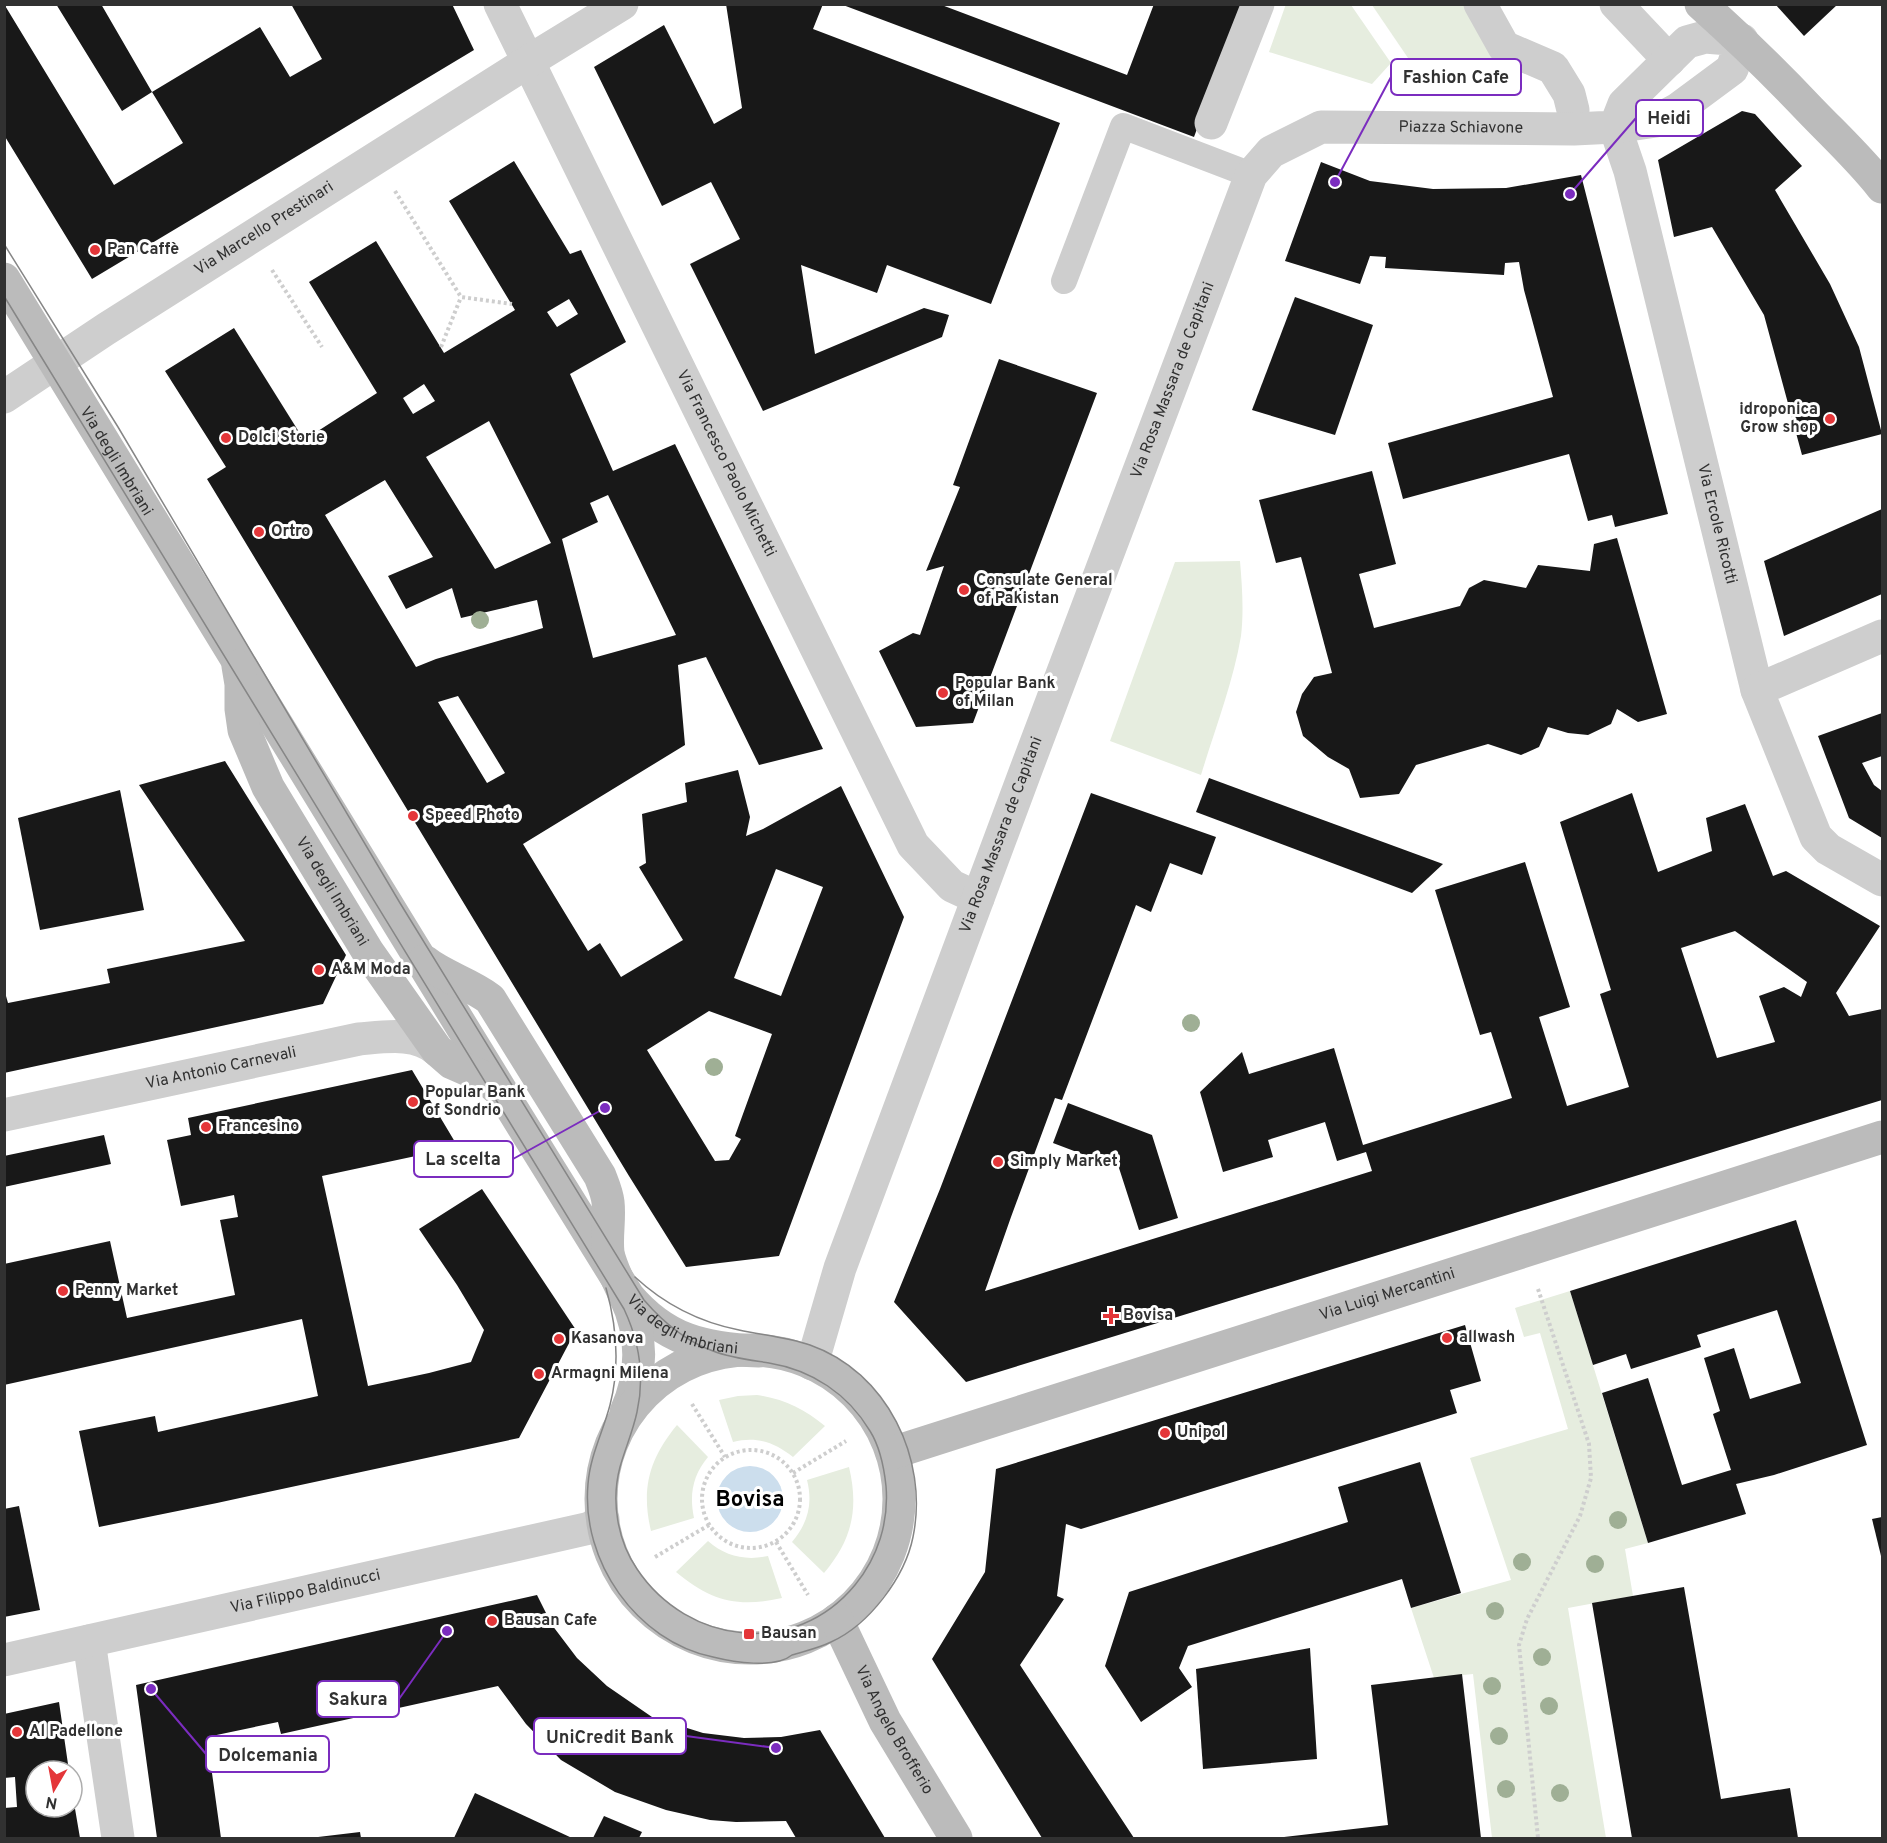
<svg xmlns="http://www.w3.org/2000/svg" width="1887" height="1843" viewBox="0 0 1887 1843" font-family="Overpass,sans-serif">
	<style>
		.green { fill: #e6eddf }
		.water { fill: #ccdeed }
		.building { fill: #181818; fill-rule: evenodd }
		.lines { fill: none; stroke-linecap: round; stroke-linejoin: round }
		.path { stroke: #cecece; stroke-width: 4; stroke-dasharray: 3 3; stroke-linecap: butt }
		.lane { stroke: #cecece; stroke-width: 26 }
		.street { stroke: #cecece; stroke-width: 33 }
		.secondary { stroke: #bbb; stroke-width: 33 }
		.tram { stroke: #868686; stroke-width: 1.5 }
		.tree { fill: #9faf95 }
		.poi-dot { fill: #e43639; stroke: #fff; stroke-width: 2 }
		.labels { text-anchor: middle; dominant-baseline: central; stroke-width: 6; stroke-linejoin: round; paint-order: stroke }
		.street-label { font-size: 16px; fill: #313131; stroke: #fff }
		.poi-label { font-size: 16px; font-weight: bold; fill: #313131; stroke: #fff; text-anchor: start }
		.district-label { font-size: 22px; font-weight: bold; fill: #000; stroke: #fff }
		.leader { fill: none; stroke: #7b2cbf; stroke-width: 2 }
		.callout-dot { fill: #7b2cbf; stroke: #fff; stroke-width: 2 }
		.callout { fill: #fff; stroke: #7b2cbf; stroke-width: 2 }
		.callout-label { font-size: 18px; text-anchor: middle; font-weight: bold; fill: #313131 }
	</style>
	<rect width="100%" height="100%" fill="#fff"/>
	<g class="green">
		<polygon points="1286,4 1351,5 1391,63 1372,84 1269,52"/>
		<polygon points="1372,5 1467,5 1509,85 1423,80"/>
		<path d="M 1240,561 C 1242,585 1244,611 1241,636 C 1233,683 1215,729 1201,775 L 1110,741 L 1175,562 Z"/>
		<polygon points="1570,1291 1648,1543 1625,1549 1633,1596 1568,1608 1606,1838 1492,1838 1473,1674 1434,1678 1411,1608 1511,1580 1470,1458 1568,1429 1540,1333 1524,1337 1515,1308"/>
		<path d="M 757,1395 C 784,1399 804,1409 825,1426 L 793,1457 C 774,1442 756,1436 733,1442 L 719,1400 L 738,1396 Z"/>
		<path d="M 677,1425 L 708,1457 C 693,1475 689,1494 694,1518 L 651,1531 C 641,1489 649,1459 677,1425 Z"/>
		<path d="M 849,1467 C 859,1509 852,1540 824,1573 L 792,1542 C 808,1523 813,1504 807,1480 Z"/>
		<path d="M 708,1541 C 725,1556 745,1561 768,1556 L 782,1598 C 737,1608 711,1601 676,1572 Z"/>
	</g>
	<circle class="water" cx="750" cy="1499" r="33"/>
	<g class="building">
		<polygon points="4,4 114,185 183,143 152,92 122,111 56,4 101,4 152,92 260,27 290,77 322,59 291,4 452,4 474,50 92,279 4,135"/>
		<polygon points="726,4 823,4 813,29 1060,123 991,304 887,265 877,293 801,265 815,354 924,308 949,315 942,337 763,411 690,264 740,239 711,182 662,206 594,67 664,25 714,124 742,108"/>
		<polygon points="939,4 1127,75 1154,4 1243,4 1194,137 843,5"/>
		<polygon points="1775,4 1838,4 1804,36"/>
		<polygon points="1742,111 1755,114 1802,166 1775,190 1830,284 1859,347 1882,434 1802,455 1764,315 1712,227 1674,237 1658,160"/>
		<path d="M 514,161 L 570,254 L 581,250 L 626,342 L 570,374 L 613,471 L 675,444 L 823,749 L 759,765 L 706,657 L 678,665 L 685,745 L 523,844 L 588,951 L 600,943 L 621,977 L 683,940 L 639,867 L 646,863 L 642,814 L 687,802 L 685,783 L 738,770 L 750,817 L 746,836 L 763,829 L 841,786 L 904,917 L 779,1256 L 686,1267 L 629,1176 L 207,479 L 226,467 L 165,371 L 234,328 L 304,440 L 377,393 L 309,282 L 376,241 L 444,353 L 515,310 L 449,201 ZM 569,299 L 578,314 L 557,327 L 547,312 ZM 424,384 L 435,401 L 413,414 L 403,398 ZM 489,421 L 551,543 L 495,569 L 426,457 ZM 385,480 L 433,557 L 388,576 L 406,609 L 452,588 L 461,618 L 537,600 L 543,628 L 436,659 L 416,667 L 325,515 ZM 608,495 L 676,635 L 593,658 L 562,539 L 598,522 L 590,503 ZM 458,696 L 505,773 L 487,783 L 438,702 ZM 776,869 L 823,887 L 781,996 L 734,978 ZM 709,1011 L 772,1034 L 735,1136 L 741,1139 L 729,1160 L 715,1161 L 647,1050 Z"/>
		<polygon points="1321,162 1370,181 1433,189 1506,188 1581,175 1668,514 1615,527 1612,515 1588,521 1569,454 1403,499 1388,443 1553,397 1524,290 1519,262 1505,263 1504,275 1385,268 1386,257 1370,256 1360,284 1285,261"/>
		<polygon points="1295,297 1373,325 1335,435 1252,410"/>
		<polygon points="999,359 1097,393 973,723 916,727 879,651 913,633 920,635 944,566 926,571 960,487 953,485"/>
		<polygon points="1372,471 1396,564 1359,574 1374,628 1460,606 1469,588 1484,580 1526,588 1538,565 1590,571 1594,544 1617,538 1667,714 1638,722 1617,709 1611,724 1588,735 1568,733 1548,727 1539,747 1521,755 1488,744 1416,765 1399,794 1360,798 1349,769 1328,757 1303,736 1296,712 1302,694 1314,677 1332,673 1301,557 1276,563 1259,500"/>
		<polygon points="1882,509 1882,594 1784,636 1764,561"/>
		<polygon points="1882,713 1882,756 1862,763 1874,785 1882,791 1882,838 1849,818 1818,736"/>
		<polygon points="225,761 346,955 323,1004 4,1073 4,989 8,1003 110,983 107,969 245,941 139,785"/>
		<polygon points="1209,778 1443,864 1412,893 1196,812"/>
		<polygon points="120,790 144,910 40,930 18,818"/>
		<path d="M 1091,793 L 1216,837 L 1202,875 L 1170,863 L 1151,912 L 1136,905 L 1062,1100 L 1055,1098 L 1011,1217 L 985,1291 L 1372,1171 L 1366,1152 L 1337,1161 L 1325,1122 L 1268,1140 L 1273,1157 L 1223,1172 L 1200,1092 L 1242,1052 L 1249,1074 L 1334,1048 L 1363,1145 L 1512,1098 L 1491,1032 L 1480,1035 L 1435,890 L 1525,862 L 1570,1007 L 1539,1017 L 1567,1106 L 1629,1087 L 1600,994 L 1611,990 L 1560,822 L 1632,793 L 1658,872 L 1712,851 L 1706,818 L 1745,804 L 1773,876 L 1786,871 L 1880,926 L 1836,993 L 1849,1016 L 1882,1009 L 1882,1100 L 966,1382 L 894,1302 L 940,1189 ZM 1735,931 L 1807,982 L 1801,997 L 1784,987 L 1759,996 L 1775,1042 L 1717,1058 L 1681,948 Z"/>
		<polygon points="412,1070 458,1147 322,1176 368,1386 429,1373 471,1362 484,1330 457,1285 419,1229 482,1189 576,1330 519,1438 217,1503 99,1527 79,1431 155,1416 158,1432 318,1396 302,1319 4,1385 4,1264 110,1241 127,1318 235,1295 220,1220 238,1217 234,1195 181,1206 167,1140 191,1135 188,1118"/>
		<polygon points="1068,1103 1152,1135 1178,1218 1139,1230 1119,1168 1053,1143"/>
		<polygon points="104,1135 111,1164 4,1187 4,1156"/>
		<polygon points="1796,1220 1867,1445 1774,1475 1736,1484 1746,1514 1648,1543 1602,1393 1648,1378 1682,1485 1731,1470 1713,1414 1720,1411 1704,1358 1734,1348 1750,1399 1801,1383 1777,1310 1697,1335 1701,1347 1631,1369 1626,1354 1593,1365 1570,1291"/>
		<polygon points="1465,1325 1481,1381 1450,1390 1457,1413 1081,1529 1066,1524 1057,1596 1064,1599 1020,1665 1134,1838 1042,1838 932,1659 985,1572 996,1469"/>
		<polygon points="1420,1462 1461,1593 1411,1608 1402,1579 1188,1646 1179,1668 1192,1687 1141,1722 1105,1666 1129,1592 1348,1522 1338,1487"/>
		<polygon points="19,1506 40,1610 4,1617 4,1509"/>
		<polygon points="1882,1517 1882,1560 1872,1519"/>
		<polygon points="1684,1587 1721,1799 1790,1788 1798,1838 1632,1838 1592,1603"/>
		<polygon points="537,1595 552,1625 577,1658 607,1686 652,1717 703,1733 744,1738 781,1737 820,1730 885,1838 796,1838 786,1821 736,1822 710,1820 666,1810 615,1792 561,1760 526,1724 498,1686 281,1734 278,1722 207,1737 221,1838 157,1838 136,1685"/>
		<polygon points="1310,1648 1317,1759 1203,1769 1196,1669"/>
		<polygon points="1462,1674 1481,1838 1284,1838 1284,1837 1388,1825 1371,1685"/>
		<polygon points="59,1702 69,1771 36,1771 36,1807 72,1807 73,1797 80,1838 4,1838 4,1808 17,1807 15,1777 4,1778 4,1714"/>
		<polygon points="475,1793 572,1838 454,1838"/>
		<polygon points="604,1816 642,1832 639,1838 593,1838"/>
		<polygon points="360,1832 361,1838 318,1838 318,1837"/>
	</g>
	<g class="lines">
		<g class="path">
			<polyline points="395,191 461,297 512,304"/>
			<polyline points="272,270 322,347"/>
			<polyline points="441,347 461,297"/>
			<polyline points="1538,1289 1589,1444 1591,1478 1580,1516 1527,1619 1519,1645 1538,1838"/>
			<polyline points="692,1404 725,1457"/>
			<circle cx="751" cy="1499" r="49"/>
			<polyline points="793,1473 846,1441"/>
			<polyline points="776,1542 808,1595"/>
			<polyline points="655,1557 709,1525"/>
		</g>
		<polyline class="lane" points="1064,281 1123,126 1251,175"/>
		<g class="street">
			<path id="s1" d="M 500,4 L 913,845 L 952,886 L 978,898"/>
			<polyline points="1480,4 1504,47 1553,68 1569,94 1573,110"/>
			<polyline points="1616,4 1669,60"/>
			<polyline points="1211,123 1258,4"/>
			<path id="s2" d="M 1615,127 L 1630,171 L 1757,690 L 1816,837 L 1828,849 L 1882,880"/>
			<path id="s3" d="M 4,397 L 106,329 L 542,53 L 622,4"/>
			<polyline points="1757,690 1882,636"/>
			<path id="s4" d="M 4,1115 L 359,1039 C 384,1037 416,1031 437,1050"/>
			<path id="s5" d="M 812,1364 L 840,1268 L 1027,767 L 1251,175 L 1271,152 L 1321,127 L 1574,129 L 1615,127 L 1656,121 L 1678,109 L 1732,69 L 1742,40 L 1705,37 L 1687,42 L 1624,104 L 1615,127"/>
			<polyline points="89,1641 118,1838"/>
			<path id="s6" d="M 4,1660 L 590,1528 L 603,1519"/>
		</g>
		<g class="secondary">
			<path d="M 1701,4 C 1739,38 1775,73 1810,110 C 1835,136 1860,159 1882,187"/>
			<path id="s7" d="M 4,279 L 511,1107 L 628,1296 C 665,1340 704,1349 759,1351"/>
			<path id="s8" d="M 238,666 L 241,684 L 241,709 L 244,730 L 268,787 L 368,952 L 437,1050 L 452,1063 L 484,1077 L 498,1089"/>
			<path d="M 424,961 C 444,977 469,983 490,999 L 600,1176 C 603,1184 607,1193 608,1202 C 610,1219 606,1236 608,1253 C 611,1268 619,1282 625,1296 C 643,1334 643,1374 626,1412"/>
			<circle cx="750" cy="1499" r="149"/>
			<path id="s9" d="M 892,1453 L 1882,1137"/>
			<path id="s10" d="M 837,1620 L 885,1721 L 956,1838"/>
		</g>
		<g class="tram">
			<path d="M 4,244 L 118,427 L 400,903 L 644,1300 C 663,1322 685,1341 713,1351 C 731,1358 750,1360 769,1363 C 812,1370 848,1394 870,1431 C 880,1447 884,1467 886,1486 C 889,1522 878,1557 855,1585 C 795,1658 688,1645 637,1569 C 617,1540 611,1500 620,1467 C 625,1449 633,1431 637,1412 C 645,1376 639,1341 624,1309 L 4,296"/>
			<path d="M 606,1288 C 617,1327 620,1366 610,1405 C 603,1432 590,1456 588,1484 C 581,1561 636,1641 713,1657 C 733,1662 775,1669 792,1655 C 805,1651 819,1648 831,1642 C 869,1625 905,1577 913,1537 C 929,1459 887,1372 810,1345 C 787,1337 762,1335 739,1330 C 699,1322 664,1304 635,1277"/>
		</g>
	</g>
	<g class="tree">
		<circle cx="480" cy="620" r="9"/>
		<circle cx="1191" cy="1023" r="9"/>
		<circle cx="714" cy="1067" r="9"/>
		<circle cx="1618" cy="1520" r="9"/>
		<circle cx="1522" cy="1562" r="9"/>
		<circle cx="1595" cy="1564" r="9"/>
		<circle cx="1495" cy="1611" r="9"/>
		<circle cx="1542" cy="1657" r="9"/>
		<circle cx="1492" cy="1686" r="9"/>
		<circle cx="1549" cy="1706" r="9"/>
		<circle cx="1499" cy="1736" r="9"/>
		<circle cx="1506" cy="1789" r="9"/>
		<circle cx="1560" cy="1793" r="9"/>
	</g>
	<g class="poi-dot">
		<circle cx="95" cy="250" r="6"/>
		<circle cx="1830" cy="419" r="6"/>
		<circle cx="226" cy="438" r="6"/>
		<circle cx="259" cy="532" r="6"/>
		<circle cx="964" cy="590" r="6"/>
		<circle cx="943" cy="693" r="6"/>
		<circle cx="413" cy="816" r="6"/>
		<circle cx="319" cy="970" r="6"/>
		<circle cx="413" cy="1102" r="6"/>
		<circle cx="206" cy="1127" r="6"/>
		<circle cx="998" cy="1162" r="6"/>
		<circle cx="63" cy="1291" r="6"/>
		<path d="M1108 1307h6v6h6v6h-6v6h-6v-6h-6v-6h6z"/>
		<circle cx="1447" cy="1338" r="6"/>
		<circle cx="559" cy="1339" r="6"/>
		<circle cx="539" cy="1374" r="6"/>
		<circle cx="1165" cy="1433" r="6"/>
		<circle cx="492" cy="1621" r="6"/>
		<rect x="743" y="1628" width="12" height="12" rx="3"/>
		<circle cx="17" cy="1732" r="6"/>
	</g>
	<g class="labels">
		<g class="street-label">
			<text stroke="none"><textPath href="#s5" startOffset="1494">Piazza Schiavone</textPath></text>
			<text stroke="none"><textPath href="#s3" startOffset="310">Via Marcello Prestinari</textPath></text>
			<text stroke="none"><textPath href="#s5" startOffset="1048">Via Rosa Massara de Capitani</textPath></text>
			<text stroke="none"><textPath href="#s7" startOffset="214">Via degli Imbriani</textPath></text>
			<text stroke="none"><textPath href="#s1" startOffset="512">Via Francesco Paolo Michetti</textPath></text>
			<text stroke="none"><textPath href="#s2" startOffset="410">Via Ercole Ricotti</textPath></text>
			<text stroke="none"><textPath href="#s5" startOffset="562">Via Rosa Massara de Capitani</textPath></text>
			<text stroke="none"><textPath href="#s8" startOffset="249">Via degli Imbriani</textPath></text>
			<text stroke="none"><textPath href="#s4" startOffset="222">Via Antonio Carnevali</textPath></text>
			<text stroke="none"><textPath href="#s9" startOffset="520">Via Luigi Mercantini</textPath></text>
			<text stroke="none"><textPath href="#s7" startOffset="1257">Via degli Imbriani</textPath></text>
			<text stroke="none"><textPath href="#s6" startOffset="309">Via Filippo Baldinucci</textPath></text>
			<text stroke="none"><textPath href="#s10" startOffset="124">Via Angelo Brofferio</textPath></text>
		</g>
		<g class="poi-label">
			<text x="107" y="250">Pan Caffè</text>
			<text x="1818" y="410" text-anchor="end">idroponica<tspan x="1818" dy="18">Grow shop</tspan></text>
			<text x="238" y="438">Dolci Storie</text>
			<text x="271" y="532">Ortro</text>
			<text x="976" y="581">Consulate General<tspan x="976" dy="18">of Pakistan</tspan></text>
			<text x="955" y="684">Popular Bank<tspan x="955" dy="18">of Milan</tspan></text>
			<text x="425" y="816">Speed Photo</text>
			<text x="331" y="970">A&amp;M Moda</text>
			<text x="425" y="1093">Popular Bank<tspan x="425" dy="18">of Sondrio</tspan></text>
			<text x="218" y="1127">Francesino</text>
			<text x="1010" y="1162">Simply Market</text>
			<text x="75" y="1291">Penny Market</text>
			<text x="1123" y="1316">Bovisa</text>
			<text x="1459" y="1338">allwash</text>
			<text x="571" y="1339">Kasanova</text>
			<text x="551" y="1374">Armagni Milena</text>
			<text x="1177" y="1433">Unipol</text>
			<text x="504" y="1621">Bausan Cafe</text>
			<text x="761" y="1634">Bausan</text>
			<text x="29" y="1732">Al Padellone</text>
		</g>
		<g class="district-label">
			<text x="750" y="1500">Bovisa</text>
		</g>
	</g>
	<path class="leader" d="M1335 182L1391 77M1570 194L1636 118M605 1108L513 1159M447 1631L399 1699M776 1748L686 1736M151 1689L206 1754"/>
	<g class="callout-dot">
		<circle cx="1335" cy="182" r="6"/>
		<circle cx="1570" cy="194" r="6"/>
		<circle cx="605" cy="1108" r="6"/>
		<circle cx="447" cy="1631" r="6"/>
		<circle cx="776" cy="1748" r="6"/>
		<circle cx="151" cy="1689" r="6"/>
	</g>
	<g class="callout">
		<rect x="1391" y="59" width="130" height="36" rx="6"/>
		<rect x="1636" y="100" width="67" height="36" rx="6"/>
		<rect x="414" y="1141" width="99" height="36" rx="6"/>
		<rect x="317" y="1681" width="82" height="36" rx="6"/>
		<rect x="534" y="1718" width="152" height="36" rx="6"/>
		<rect x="206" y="1736" width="123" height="36" rx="6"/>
	</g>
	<g class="callout-label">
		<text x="1456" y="83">Fashion Cafe</text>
		<text x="1669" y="124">Heidi</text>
		<text x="463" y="1165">La scelta</text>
		<text x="358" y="1705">Sakura</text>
		<text x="610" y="1743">UniCredit Bank</text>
		<text x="268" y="1761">Dolcemania</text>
	</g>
	<rect width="1887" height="1843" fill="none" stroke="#313131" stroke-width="12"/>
	<g transform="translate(54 1789) rotate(190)"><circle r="28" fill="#ffffff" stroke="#adadad" stroke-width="1.5"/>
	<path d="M0-4.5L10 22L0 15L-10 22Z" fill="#e43639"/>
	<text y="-9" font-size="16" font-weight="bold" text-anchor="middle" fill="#313131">N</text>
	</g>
</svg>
